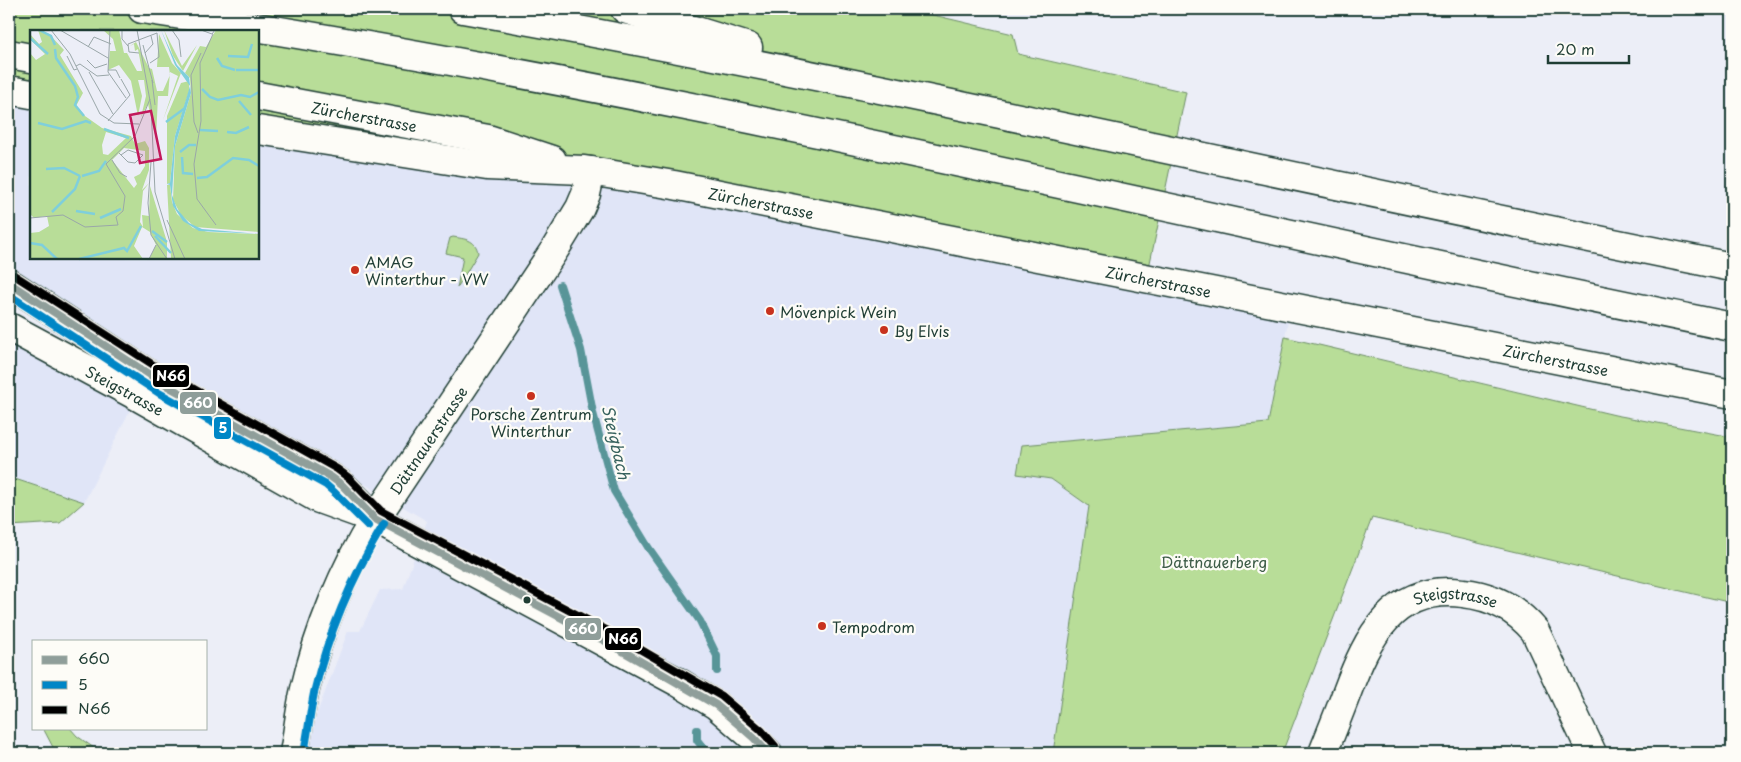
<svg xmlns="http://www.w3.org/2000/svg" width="1741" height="762" viewBox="0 0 1741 762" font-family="'Playpen Sans',sans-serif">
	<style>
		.built { fill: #e0e5f7 }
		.green { fill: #b8dd98; stroke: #6c8d66 }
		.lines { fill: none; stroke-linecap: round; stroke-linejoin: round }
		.stream { stroke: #599598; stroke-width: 8 }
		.minor-casing { stroke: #1f3d34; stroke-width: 31 }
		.secondary-casing { stroke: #1f3d34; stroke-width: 31 }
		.primary-casing { stroke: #1f3d34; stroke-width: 31 }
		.motorway-casing { stroke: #1f3d34; stroke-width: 31 }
		.minor { stroke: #fdfcf7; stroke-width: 28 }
		.secondary { stroke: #fdfcf7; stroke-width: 28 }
		.primary { stroke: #fdfcf7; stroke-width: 28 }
		.motorway { stroke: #fdfcf7; stroke-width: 28 }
		.bus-1-casing { stroke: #fdfcf7; stroke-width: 11 }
		.bus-2-casing { stroke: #fdfcf7; stroke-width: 11 }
		.bus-3-casing { stroke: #fdfcf7; stroke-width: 11 }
		.bus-1 { stroke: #8f9e9a; stroke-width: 8 }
		.bus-2 { stroke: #0086c6; stroke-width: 8 }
		.bus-3 { stroke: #000; stroke-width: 8 }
		.poi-dot { fill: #c8321e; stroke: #fdfcf7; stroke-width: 2 }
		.bus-dot { fill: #1f3d34; stroke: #fdfcf7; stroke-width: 2 }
		.labels { text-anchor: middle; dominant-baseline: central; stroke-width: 4.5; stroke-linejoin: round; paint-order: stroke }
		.street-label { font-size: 15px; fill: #1f3d34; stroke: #fdfcf7 }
		.poi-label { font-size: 15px; fill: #1f3d34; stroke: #fdfcf7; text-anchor: start }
		.park-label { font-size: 15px; fill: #3e5d48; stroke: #fdfcf7 }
		.water-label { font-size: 16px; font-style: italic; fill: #37625e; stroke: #fdfcf7 }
		.inset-river { fill: none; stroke: #7fcfdb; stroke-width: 2.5 }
		.inset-road { fill: none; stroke: #9aa7a9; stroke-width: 1 }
		.view { fill: #c2185b; fill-opacity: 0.15; stroke: #c2185b; stroke-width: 2.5 }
		.inset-edge { fill: none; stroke: #1f3d34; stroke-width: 2.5 }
		.line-badge { stroke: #fdfcf7; stroke-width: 2 }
		.badge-label { font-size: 14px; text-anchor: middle; font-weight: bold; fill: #fff }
	</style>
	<rect width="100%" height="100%" fill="#eceef7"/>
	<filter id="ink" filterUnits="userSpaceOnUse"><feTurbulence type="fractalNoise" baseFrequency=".02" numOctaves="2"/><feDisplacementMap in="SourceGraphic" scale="10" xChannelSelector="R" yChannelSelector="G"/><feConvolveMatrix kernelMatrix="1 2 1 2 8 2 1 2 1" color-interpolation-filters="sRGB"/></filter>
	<g filter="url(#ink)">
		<g class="built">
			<polygon points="9,90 31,94 31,258 258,258 258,130 487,166 1291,306 1268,423 1022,445 1017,474 1051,479 1089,506 1053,753 308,753 316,716 348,631 360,631 380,590 403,589 427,521 346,473 9,283"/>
			<polygon points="9,327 137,396 84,502 9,477"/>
		</g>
		<g class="green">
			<polygon points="9,9 908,9 1013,34 1018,54 1186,92 1147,277 1022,254 258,130 258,31 31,31 31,94 9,90"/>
			<path d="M 453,237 C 464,239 476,239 478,253 L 457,288 L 463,257 L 446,253 L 450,238 Z"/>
			<polygon points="1285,337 1615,415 1732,437 1732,603 1372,518 1282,753 1053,753 1089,506 1051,479 1017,474 1022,445 1268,423"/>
			<polygon points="9,477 84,502 60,523 9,526"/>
			<polygon points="43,728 70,728 77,736 101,753 56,753"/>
		</g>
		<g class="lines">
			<g class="stream">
				<polyline points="560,285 581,350 593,413 614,491 648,547 700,621 717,656 717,671"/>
				<polyline points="697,730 697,740 707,753"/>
			</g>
			<defs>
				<g id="minor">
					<path d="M 294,753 C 298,732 300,710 305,689 C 318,632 344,568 375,519"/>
					<path id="s1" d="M 1323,753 C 1331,733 1339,713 1347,692 C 1367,638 1393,584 1463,593 C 1492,596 1516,608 1535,631 L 1592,753"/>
				</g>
				<g id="secondary">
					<polyline points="9,283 164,384 331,477 342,485 373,516"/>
					<path id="s2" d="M 9,327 L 137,396 L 319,499 L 375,519 L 678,682 L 716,705 L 754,738 L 768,753"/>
					<path id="s3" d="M 375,519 L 555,249 L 580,208 L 586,194 L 591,171"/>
				</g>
				<g id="primary">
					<polyline points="9,54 31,58"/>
					<polyline points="9,90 31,94"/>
					<path id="s4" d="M 258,96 L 488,139 L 552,160"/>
					<path id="s5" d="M 258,130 L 487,166 L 584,170 L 674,185 L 1732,394"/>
				</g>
				<g id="motorway">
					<path d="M 142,9 C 677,90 1202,220 1732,327"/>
					<path d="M 463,9 C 888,84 1309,183 1732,267"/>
					<polyline points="625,9 748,47"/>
				</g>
			</defs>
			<use href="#minor" class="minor-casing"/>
			<use href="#secondary" class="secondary-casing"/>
			<use href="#primary" class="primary-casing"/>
			<use href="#motorway" class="motorway-casing"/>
			<use href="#minor" class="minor"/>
			<use href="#secondary" class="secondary"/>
			<use href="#primary" class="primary"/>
			<use href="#motorway" class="motorway"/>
			<defs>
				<polyline id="bus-1" points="9,283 164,384 331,477 342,485 375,519 607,642 716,705 754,738 768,753"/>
				<g id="bus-2">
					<polyline points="9,295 159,393 326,485 335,493 368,526"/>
					<path d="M 304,753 C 308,733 310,713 314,693 C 328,633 352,577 384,524"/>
				</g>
				<polyline id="bus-3" points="14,275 169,375 337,469 349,478 381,511 612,633 721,696 761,730 775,746"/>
			</defs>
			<use href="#bus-1" class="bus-1-casing"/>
			<use href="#bus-2" class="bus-2-casing"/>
			<use href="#bus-3" class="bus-3-casing"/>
			<use href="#bus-1" class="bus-1"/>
			<use href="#bus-2" class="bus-2"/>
			<use href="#bus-3" class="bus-3"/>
		</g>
	</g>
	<g class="poi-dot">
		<circle cx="355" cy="270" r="5"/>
		<circle cx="770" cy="311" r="5"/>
		<circle cx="884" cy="330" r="5"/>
		<circle cx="531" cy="396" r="5"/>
		<circle cx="822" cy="626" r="5"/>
	</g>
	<circle class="bus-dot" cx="527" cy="600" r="4.5"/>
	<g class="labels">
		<g class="street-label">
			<text stroke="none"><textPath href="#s4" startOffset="108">Zürcherstrasse</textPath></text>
			<text stroke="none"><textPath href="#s5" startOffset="509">Zürcherstrasse</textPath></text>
			<text stroke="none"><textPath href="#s5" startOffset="914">Zürcherstrasse</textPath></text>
			<text stroke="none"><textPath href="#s5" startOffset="1319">Zürcherstrasse</textPath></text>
			<text stroke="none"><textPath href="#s2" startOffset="132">Steigstrasse</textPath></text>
			<text stroke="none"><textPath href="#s3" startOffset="95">Dättnauerstrasse</textPath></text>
			<text stroke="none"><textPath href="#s1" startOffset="226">Steigstrasse</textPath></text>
		</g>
		<g class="poi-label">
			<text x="365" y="261">AMAG<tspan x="365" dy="17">Winterthur - VW</tspan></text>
			<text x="780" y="311">Mövenpick Wein</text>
			<text x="894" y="330">By Elvis</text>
			<text x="531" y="413" text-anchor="middle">Porsche Zentrum<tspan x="531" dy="17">Winterthur</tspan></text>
			<text x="832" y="626">Tempodrom</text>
		</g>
		<g class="park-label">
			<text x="1214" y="561">Dättnauerberg</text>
		</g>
		<g class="water-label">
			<text transform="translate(617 442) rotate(77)">Steigbach</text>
		</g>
	</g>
	<g transform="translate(30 30)">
		<rect width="229" height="229" fill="#eceef7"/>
		<path d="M 8,0 L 19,4 L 34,20 L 30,25 L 53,63 L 46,76 L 55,86 L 72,98 L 101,106 L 105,114 L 115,111 L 119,118 L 119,140 L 112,160 L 119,153 L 113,161 L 110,192 L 113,197 L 112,185 L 119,186 L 120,156 L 137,212 L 137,229 L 119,229 L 126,215 L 120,202 L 112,197 L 104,216 L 113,229 L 0,229 L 0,203 L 9,202 L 19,196 L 17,186 L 4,188 L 0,184 L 0,23 L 6,30 L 15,24 L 0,9 L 0,4 L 9,14 L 12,12 ZM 76,102 L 96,108 L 78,125 L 73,124 L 72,115 ZM 94,118 L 115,121 L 115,136 L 110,144 L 104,147 L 107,154 L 104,158 L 82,130 ZM 73,0 L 89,0 L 94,23 L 97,23 L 107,41 L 112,41 L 108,19 L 105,21 L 104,14 L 100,16 L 106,12 L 119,38 L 122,39 L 127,61 L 133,61 L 140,45 L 139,37 L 127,37 L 129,4 L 142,33 L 151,43 L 133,90 L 148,46 L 140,42 L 138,66 L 128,66 L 126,109 L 118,74 L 111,87 L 116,66 L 114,50 L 108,50 L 112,66 L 108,86 L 101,51 L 89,35 L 78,40 L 80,21 L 86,21 L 83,9 ZM 134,0 L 152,36 L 167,15 L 153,41 L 143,26 ZM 186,0 L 229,0 L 229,202 L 165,197 L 151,185 L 143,170 L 145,116 L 161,63 L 160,48 L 155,43 L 170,16 L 176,17 ZM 159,51 L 159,61 L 145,106 L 140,153 L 137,154 L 137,86 L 151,53 ZM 137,155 L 140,155 L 142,172 L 147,184 L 163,198 L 178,202 L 229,204 L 229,229 L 141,229 Z" fill="#b8dd98" fill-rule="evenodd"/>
		<path d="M 131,0 L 147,35 L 159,47 L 161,63 L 145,116 L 142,165 L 147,179 L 159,193 L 172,199 L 229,204 L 169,201 L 153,191 L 143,176 L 140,155 L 137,154 L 140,153 L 145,106 L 160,56 L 145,35 Z" fill="#7fcfdb"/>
		<path class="inset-river" d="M 9,0 L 21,6 L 25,15M 0,8 L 18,24M 25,19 L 26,28 L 45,56 L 48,67 L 45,75 L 54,86M 198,26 L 218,27 L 222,14M 187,28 L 192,36 L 205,40M 206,40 L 229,40M 172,59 L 180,67 L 188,70 L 211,65 L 220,67 L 229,62M 209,71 L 221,85M 136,92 L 155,78M 8,93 L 32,99 L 56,91 L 61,93M 74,99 L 99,108M 170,100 L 188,101M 197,102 L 206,103 L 219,97M 150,122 L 159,115 L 166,115M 152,127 L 153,143 L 163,144M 16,139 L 34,138 L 50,146M 52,146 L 69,141 L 76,131M 167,148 L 177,147 L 203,128 L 219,130 L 229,136M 46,181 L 65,184M 22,182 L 45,159 L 50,146M 70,188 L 91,179M 122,201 L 137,212M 125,206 L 141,223M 0,213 L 12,215 L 27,229M 49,229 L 94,218 L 97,221 L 111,196"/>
		<path class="inset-road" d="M 21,0 L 40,24 L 70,84 L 84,93 L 109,94M 30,0 L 78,28M 80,0 L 78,42 L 96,68M 92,0 L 92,9 L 98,16M 107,0 L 121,76 L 125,162 L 145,229M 142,0 L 149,10 L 151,27M 171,0 L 182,4 L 185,0M 183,4 L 170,33 L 171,91 L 164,134 L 167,169 L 186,195M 113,15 L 123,53M 58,17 L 64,7 L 81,14M 109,23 L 99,22 L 98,14 L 127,3M 115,23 L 123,14 L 121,6M 37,26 L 44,40 L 47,39M 57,30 L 65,38 L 77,34M 120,33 L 129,27 L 127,3M 46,36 L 50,34 L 67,46 L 79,45M 78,40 L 86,40 L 90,48M 59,42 L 83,84M 122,50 L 125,75M 78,91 L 100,65 L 91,49M 168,103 L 164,92 L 161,45 L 171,23M 89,123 L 98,132 L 105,133 L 113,125 L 98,120 L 91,125M 82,130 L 90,143 L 97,147M 121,132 L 118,173 L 121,205 L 137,229M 0,188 L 33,185 L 55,197 L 88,195 L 86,187 L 93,181 L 95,166 L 76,134 L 105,106 L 120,69M 137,190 L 155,229M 119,229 L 126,215"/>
		<path class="view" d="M 121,81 L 131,129 L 110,133 L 100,85 Z"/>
		<rect width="229" height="229" class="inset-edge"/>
	</g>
	<g class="line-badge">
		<rect x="152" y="364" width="38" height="24" rx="5" fill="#000"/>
		<rect x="179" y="391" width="38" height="24" rx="5" fill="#8f9e9a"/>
		<rect x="213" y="416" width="19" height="24" rx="5" fill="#0086c6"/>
		<rect x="564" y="617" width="38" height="24" rx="5" fill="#8f9e9a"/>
		<rect x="604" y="627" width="38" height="24" rx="5" fill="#000"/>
	</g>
	<g class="badge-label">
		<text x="171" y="381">N66</text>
		<text x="198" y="408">660</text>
		<text x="223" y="433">5</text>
		<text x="583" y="634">660</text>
		<text x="623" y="644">N66</text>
	</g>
	<rect width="1741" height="762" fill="none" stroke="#fdfcf7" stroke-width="30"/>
	<rect x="15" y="15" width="1711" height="732" fill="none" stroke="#1f3d34" stroke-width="2" filter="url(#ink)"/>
	<rect x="32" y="640" width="175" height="90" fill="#fdfcf7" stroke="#a4b0a9"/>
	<rect x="42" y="656" width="25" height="8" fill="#8f9e9a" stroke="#a4b0a9"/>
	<text x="78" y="664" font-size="15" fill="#1f3d34">660</text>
	<rect x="42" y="681" width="25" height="8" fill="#0086c6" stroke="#a4b0a9"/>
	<text x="78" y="690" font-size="15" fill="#1f3d34">5</text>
	<rect x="42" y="706" width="25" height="8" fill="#000000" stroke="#a4b0a9"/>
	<text x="78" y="714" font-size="15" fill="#1f3d34">N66</text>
	<path d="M1548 55v8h81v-8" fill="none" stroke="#1f3d34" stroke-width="2.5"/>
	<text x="1556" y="55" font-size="15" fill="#1f3d34" stroke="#fdfcf7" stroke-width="4" paint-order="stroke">20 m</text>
</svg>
